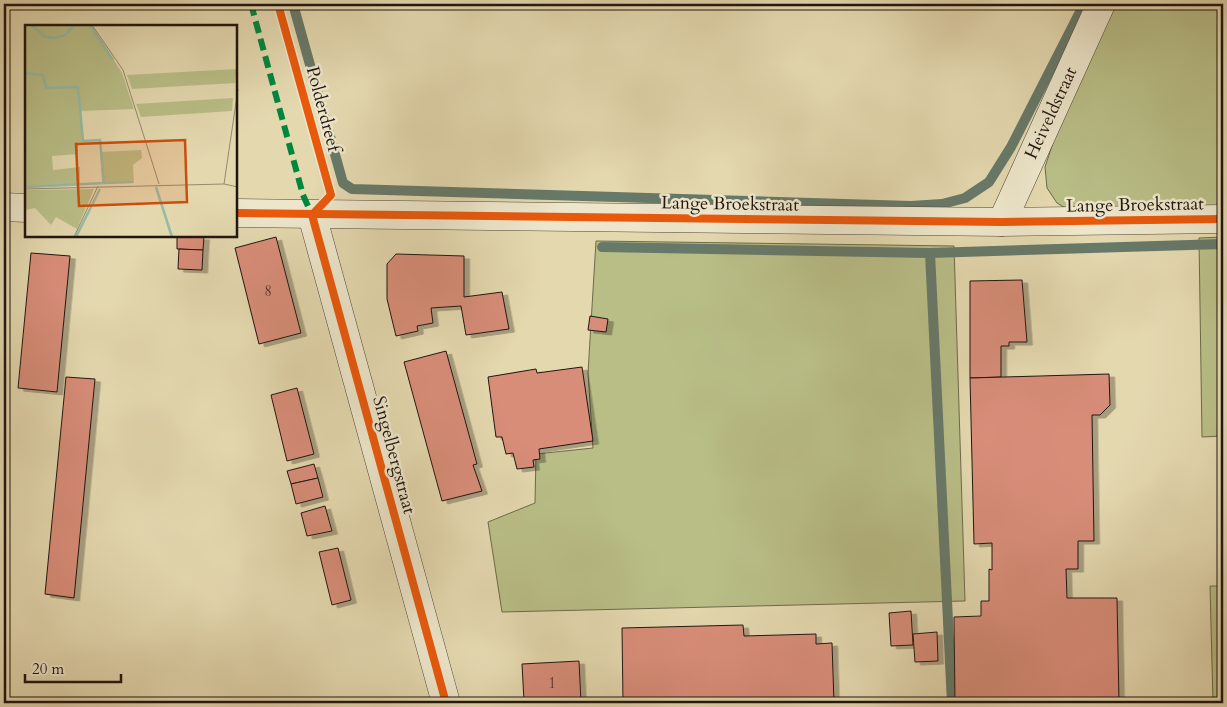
<svg xmlns="http://www.w3.org/2000/svg" width="1227" height="707" viewBox="0 0 1227 707" font-family="Cardo,serif">
	<style>
		.green { fill: #b9be87; stroke: #6c6a4b }
		.lines { fill: none; stroke-linecap: round; stroke-linejoin: round }
		.stream { stroke: #677969; stroke-width: 10 }
		.building { fill: #d88d79; stroke: #20150f; filter: url(#shadow) }
		.minor-casing { stroke: #514637; stroke-width: 29 }
		.minor { stroke: #ede6cb; stroke-width: 28 }
		.quiet { stroke: #00873e; stroke-width: 6; stroke-dasharray: 12 6; stroke-linecap: butt }
		.cycleway-casing { stroke: #ede6cb; stroke-width: 11 }
		.cycleway { stroke: #e8590c; stroke-width: 8 }
		.labels { text-anchor: middle; dominant-baseline: central; stroke-width: 5; stroke-linejoin: round; paint-order: stroke }
		.number-label { font-size: 15px; fill: #4e332a }
		.street-label { font-size: 18px; fill: #20150f; stroke: #ede6cb }
		.inset-river { fill: none; stroke: #97bba5; stroke-width: 2.5 }
		.inset-road { fill: none; stroke: #968a6f; stroke-width: 1 }
		.view { fill: #ca4f0c; fill-opacity: 0.15; stroke: #ca4f0c; stroke-width: 2.5 }
		.inset-edge { fill: none; stroke: #20150f; stroke-width: 2.5 }
	</style>
	<defs>
		<filter id="shadow"><feDropShadow dx="5.5" dy="3" stdDeviation="0" flood-color="#0004"/></filter>
	</defs>
	<rect width="100%" height="100%" fill="#e4d8af"/>
	<filter id="stains"><feTurbulence type="fractalNoise" baseFrequency=".004" numOctaves="4"/><feColorMatrix values="0 0 0 0 .2 0 0 0 0 .09 0 0 0 0 .02 0 0 0 .5 -.17"/></filter>
	<radialGradient id="worn" r=".72"><stop offset=".6" stop-color="#630" stop-opacity="0"/><stop offset="1" stop-color="#630" stop-opacity=".3"/></radialGradient>
	<g class="green">
		<polygon points="1115,4 1223,4 1223,212 1080,217 1057,203 1047,188 1045,167 1062,116"/>
		<polygon points="1223,237 1223,436 1202,437 1199,238"/>
		<polygon points="596,241 954,246 965,601 502,612 488,522 535,503 536,454 593,448 588,373"/>
		<polygon points="1210,586 1223,586 1223,703 1213,703"/>
	</g>
	<g class="lines">
		<g class="stream">
			<polyline points="293,4 343,183 352,189 911,206 942,204 965,198 989,182 1011,147 1084,4"/>
			<polyline points="602,247 930,253 952,703"/>
			<polyline points="930,253 1223,244"/>
		</g>
	</g>
	<g class="building">
		<polygon points="177,237 204,237 203,250 177,249"/>
		<polygon points="276,237 301,333 259,344 235,248"/>
		<polygon points="179,249 203,250 202,270 178,269"/>
		<polygon points="31,253 70,256 57,392 18,388"/>
		<polygon points="396,254 464,256 464,297 502,292 509,329 466,335 461,306 431,308 433,323 417,326 418,331 396,336 387,299 387,264"/>
		<polygon points="1022,280 1027,342 1009,342 1009,346 1001,346 1001,377 970,378 970,281"/>
		<polygon points="590,316 608,319 606,332 588,330"/>
		<polygon points="446,351 477,464 473,465 482,491 442,501 404,362"/>
		<polygon points="582,367 593,441 539,449 540,459 533,460 534,467 517,469 513,453 506,454 502,437 496,437 488,377 536,369 537,373"/>
		<polygon points="1109,374 1110,405 1100,415 1092,415 1094,541 1078,541 1078,569 1066,569 1067,598 1117,598 1119,703 955,703 954,617 981,616 981,601 989,601 989,569 992,570 992,543 974,544 970,378"/>
		<polygon points="66,377 95,379 74,598 45,594"/>
		<polygon points="297,388 314,454 287,461 271,395"/>
		<polygon points="314,464 318,478 291,484 287,471"/>
		<polygon points="318,478 323,497 296,504 291,484"/>
		<polygon points="325,506 332,531 307,536 301,513"/>
		<polygon points="338,548 351,600 332,605 319,552"/>
		<polygon points="911,611 913,645 891,646 889,613"/>
		<polygon points="743,625 744,636 816,634 816,644 832,643 834,703 623,703 622,628"/>
		<polygon points="937,632 938,661 915,662 913,634"/>
		<polygon points="579,661 581,703 519,703 519,701 524,701 522,664"/>
	</g>
	<g class="lines">
		<defs>
			<g id="minor">
				<polyline points="4,207 26,208"/>
				<polyline points="236,213 1002,222 1223,219"/>
				<polyline points="312,215 446,703"/>
				<polyline points="1002,222 1101,4"/>
			</g>
		</defs>
		<use href="#minor" class="minor-casing"/>
		<use href="#minor" class="minor"/>
		<polyline class="quiet" points="251,4 303,195 312,215"/>
		<defs>
			<g id="cycleway">
				<polyline points="278,4 331,195 312,215"/>
				<polyline points="236,213 1002,222 1223,219"/>
				<polyline points="312,215 446,703"/>
			</g>
		</defs>
		<use href="#cycleway" class="cycleway-casing"/>
		<use href="#cycleway" class="cycleway"/>
	</g>
	<g class="labels">
		<g class="number-label">
			<text x="268" y="291">8</text>
			<text x="552" y="683">1</text>
		</g>
		<g class="street-label">
			<text transform="translate(323 109) rotate(75)">Polderdreef</text>
			<text transform="translate(1051 113) rotate(-65)">Heiveldstraat</text>
			<text transform="translate(730 204) rotate(1)">Lange Broekstraat</text>
			<text transform="translate(1135 205) rotate(-1)">Lange Broekstraat</text>
			<text transform="translate(394 455) rotate(75)">Singelbergstraat</text>
		</g>
	</g>
	<g transform="translate(25 25)">
		<rect width="212" height="212" fill="#e4d8af"/>
		<path d="M 0,0 L 66,0 L 97,48 L 109,84 L 55,86 L 58,117 L 53,117 L 53,129 L 27,131 L 28,145 L 55,142 L 55,160 L 0,163 ZM 212,44 L 210,58 L 107,64 L 102,50 ZM 208,73 L 207,86 L 116,92 L 111,79 ZM 116,125 L 117,133 L 108,140 L 109,158 L 77,158 L 75,127 ZM 69,164 L 52,204 L 31,192 L 26,200 L 10,183 L 0,185 L 0,165 Z" fill="#b9be87"/>
		<path class="inset-river" d="M 7,0 L 20,12 L 30,13 L 40,10 L 49,0M 65,0 L 88,35M 0,48 L 18,50 L 21,63 L 53,62 L 58,116 L 75,115 L 79,158 L 108,157M 1,162 L 79,158M 131,162 L 147,212M 51,212 L 75,164"/>
		<path class="inset-road" d="M 67,0 L 98,45 L 134,159M 199,159 L 213,64M 0,164 L 199,159 L 213,162M 49,212 L 73,161"/>
		<path class="view" d="M 160,115 L 162,177 L 54,181 L 51,119 Z"/>
		<rect width="212" height="212" class="inset-edge"/>
	</g>
	<rect width="1227" height="707" fill="none" stroke="#e4d8af" stroke-width="20"/>
	<rect x="5" y="5" width="1217" height="697" fill="none" stroke="#20150f" stroke-width="2.5"/>
	<rect x="10" y="10" width="1207" height="687" fill="none" stroke="#20150f"/>
	<path d="M25 674v8h96v-8" fill="none" stroke="#20150f" stroke-width="2.5"/>
	<text x="32" y="674" font-size="15" fill="#20150f" stroke="#ede6cb" stroke-width="4" paint-order="stroke">20 m</text>
	<rect width="100%" height="100%" filter="url(#stains)"/>
	<rect width="100%" height="100%" fill="url(#worn)"/>
</svg>
